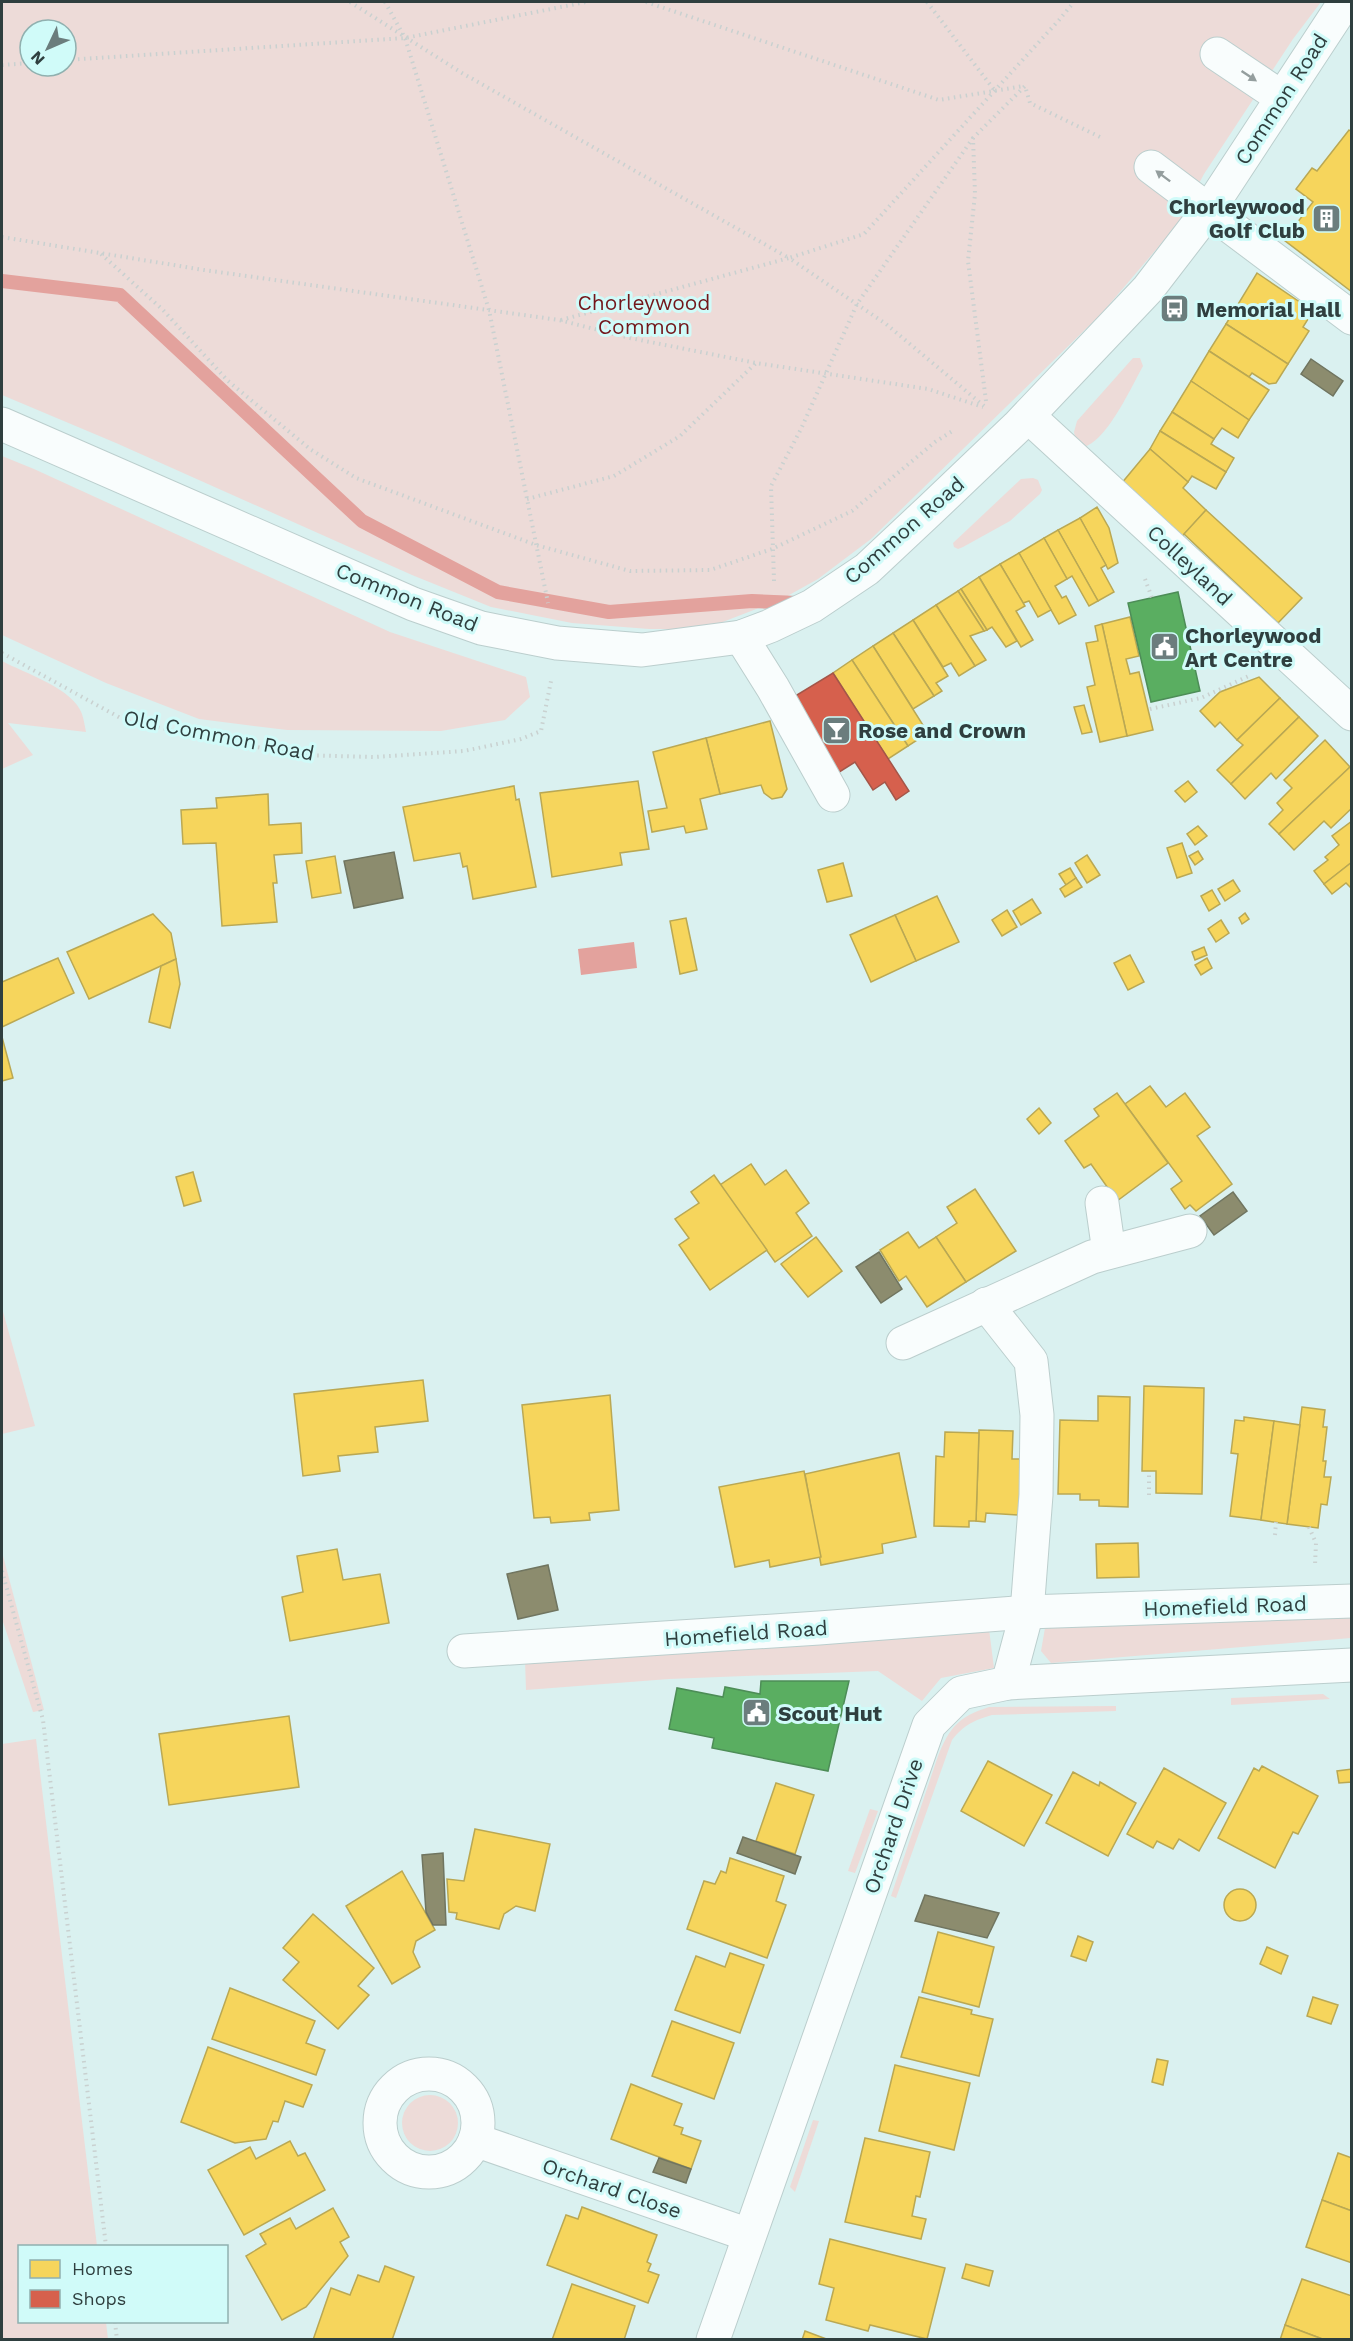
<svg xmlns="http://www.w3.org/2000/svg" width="1353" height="2341" viewBox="0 0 1353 2341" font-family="'Work Sans',sans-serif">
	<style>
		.green { fill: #eddbd8; fill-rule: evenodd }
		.water { fill: #e3a29d }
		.homes { fill: #f6d55c; stroke: #baa853; stroke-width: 1.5 }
		.shops { fill: #d6604d; stroke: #a45649; stroke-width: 1.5 }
		.public { fill: #5aae61; stroke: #4d8d57; stroke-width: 1.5 }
		.industry { fill: #8c8c6e; stroke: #707560; stroke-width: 1.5 }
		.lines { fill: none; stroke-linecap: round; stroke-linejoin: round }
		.stream { stroke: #e3a29d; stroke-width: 14 }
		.minor-casing { stroke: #bbcecd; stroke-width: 35 }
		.path { stroke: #c9d1d0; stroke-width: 4; stroke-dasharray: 1.5 4.5; stroke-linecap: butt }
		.minor { stroke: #f9fdfd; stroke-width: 33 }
		.oneway { fill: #949e9e }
		.labels { text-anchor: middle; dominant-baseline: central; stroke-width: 6; stroke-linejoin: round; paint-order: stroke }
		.street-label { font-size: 21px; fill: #2f3f3f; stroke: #d0fbf9 }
		.poi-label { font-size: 21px; font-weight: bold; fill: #2f3f3f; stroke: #d0fbf9; text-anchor: start }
		.park-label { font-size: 21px; fill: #73161a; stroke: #d0fbf9 }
	</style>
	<rect width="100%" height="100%" fill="#daf1f0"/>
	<g class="green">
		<path d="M 2,2 L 1321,2 L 1293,39 L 1204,174 L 1177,225 L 1102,313 L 871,539 L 818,579 L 782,599 L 715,625 L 684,629 L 649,629 L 572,623 L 491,607 L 412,575 L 116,443 L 2,395 ZM 30,30 L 66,30 L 66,66 L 30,66 Z"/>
		<path d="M 1133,358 L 1140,358 L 1143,366 C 1132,386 1106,443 1083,447 L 1076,442 L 1074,432 L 1077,421 Z"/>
		<polygon points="2,456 34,469 390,632 526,677 530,697 505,720 441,731 287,730 199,719 106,683 2,635"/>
		<polygon points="1033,478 1038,480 1042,490 1040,494 1010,521 963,547 958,549 954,547 953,543 1021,479"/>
		<path d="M 2,661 C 24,673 73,688 82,714 C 84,720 85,727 86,732 L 8,723 L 33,755 L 2,769 Z"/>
		<polygon points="2,1308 35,1426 2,1434"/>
		<polygon points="2,1552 44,1710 33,1712 2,1619"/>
		<polygon points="1351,1617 1351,1638 1051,1663 1041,1651 1045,1628"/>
		<polygon points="989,1629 994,1668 941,1678 922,1701 878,1671 669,1679 526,1690 525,1660"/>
		<polygon points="1323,1694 1330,1699 1231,1705 1231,1698"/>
		<path d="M 1116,1706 L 1116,1711 L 992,1715 C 974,1720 964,1725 952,1740 L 896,1898 L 891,1896 L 938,1756 C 950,1727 958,1717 989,1707 Z"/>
		<polygon points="36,1739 97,2246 20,2246 20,2322 106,2322 108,2339 2,2339 2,1744"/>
		<polygon points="870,1809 878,1811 855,1873 848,1871"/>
		<circle cx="430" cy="2123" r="28"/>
		<polygon points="813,2120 819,2121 795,2192 790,2187"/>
	</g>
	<polygon class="water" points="634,942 637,968 581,975 578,949"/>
	<g class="homes">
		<polygon points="1349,130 1352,132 1352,292 1284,240 1313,202 1296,189 1312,168 1317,171"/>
		<polygon points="1257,273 1313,311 1303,327 1309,331 1288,364 1226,324"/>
		<polygon points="1226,324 1288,364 1276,383 1269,384 1252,373 1249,377 1209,351"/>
		<polygon points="1209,351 1269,390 1249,420 1191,381"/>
		<polygon points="1191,381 1249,420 1238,438 1222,428 1214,439 1172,412"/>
		<polygon points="1172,412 1214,439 1211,444 1234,458 1226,472 1160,431"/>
		<polygon points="1160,431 1226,472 1216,489 1192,476 1188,482 1150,449"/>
		<polygon points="1150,449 1188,482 1183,488 1206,510 1180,539 1121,484"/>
		<polygon points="1097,507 1109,528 1118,563 1108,569 1080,518"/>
		<polygon points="1206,510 1302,598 1278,623 1184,534"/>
		<polygon points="1080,518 1106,565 1101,568 1114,592 1098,601 1058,530"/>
		<polygon points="1058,530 1098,601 1089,606 1072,576 1067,579 1044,538"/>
		<polygon points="1044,538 1067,579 1055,586 1062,598 1066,596 1076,615 1059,624 1019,553"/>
		<polygon points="1019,553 1051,610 1038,617 1029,601 1023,603 1000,564"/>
		<polygon points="1000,564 1025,606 1016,611 1033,640 1021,647 979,577"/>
		<polygon points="979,577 1017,641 1006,647 992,627 987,630 961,589"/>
		<polygon points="961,589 987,630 984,631 958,591"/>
		<polygon points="958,591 984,631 970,636 986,660 975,666 936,605"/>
		<polygon points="936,605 975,666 959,676 951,663 943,667 913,620"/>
		<polygon points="1130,617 1139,656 1126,659 1130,674 1139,672 1153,730 1127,736 1102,624"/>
		<polygon points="913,620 948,676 936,683 942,691 934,696 893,633"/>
		<polygon points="1102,624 1127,736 1100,742 1087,687 1095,685 1086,643 1098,641 1095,626"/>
		<polygon points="893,633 934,696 913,709 873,646"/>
		<polygon points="873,646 928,733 908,746 852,660"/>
		<polygon points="852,660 908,746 888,759 833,673"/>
		<polygon points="1259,677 1280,698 1237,740 1220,722 1215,727 1200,711 1220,692"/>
		<polygon points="1280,698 1299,717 1231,784 1217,770 1243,745 1237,740"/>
		<polygon points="1084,705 1092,732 1082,734 1074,707"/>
		<polygon points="1299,717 1318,736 1276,779 1271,773 1245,799 1231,784"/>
		<polygon points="770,721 787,789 782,797 772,799 764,793 761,785 720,794 706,738"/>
		<polygon points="706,738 720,794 700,799 707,829 686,833 684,826 652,832 648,811 667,808 653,752"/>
		<polygon points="1325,740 1350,767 1279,834 1269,824 1283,810 1277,803 1292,788 1284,780"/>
		<polygon points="1350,767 1352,769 1352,808 1331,828 1324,821 1294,850 1279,834"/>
		<polygon points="638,781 649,849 620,853 622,865 552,877 540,793"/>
		<polygon points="1188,781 1197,792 1185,802 1175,791"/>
		<polygon points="514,786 516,800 519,799 536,887 473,899 467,866 463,867 460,853 414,861 403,807"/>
		<polygon points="268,794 269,825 301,823 302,853 274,855 277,883 273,883 277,922 222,926 216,843 183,844 181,810 217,808 216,798"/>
		<polygon points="1352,821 1352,862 1324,884 1314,871 1328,860 1325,857 1339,845 1332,836"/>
		<polygon points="1198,826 1207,836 1195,845 1187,834"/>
		<polygon points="1182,843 1192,873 1177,878 1167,848"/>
		<polygon points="1198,851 1203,859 1195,865 1189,856"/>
		<polygon points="1087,855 1100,875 1087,883 1075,863"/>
		<polygon points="335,856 341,893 312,898 306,861"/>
		<polygon points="1352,862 1352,885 1350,887 1346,883 1332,894 1324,884"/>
		<polygon points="843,863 852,896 827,902 818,870"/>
		<polygon points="1070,868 1076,878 1066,885 1059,874"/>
		<polygon points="1076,878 1082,887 1065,897 1060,889"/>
		<polygon points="1233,880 1240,891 1225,901 1218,889"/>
		<polygon points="1212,890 1220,904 1209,911 1201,896"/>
		<polygon points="937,896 959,942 916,961 895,915"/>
		<polygon points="1032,899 1041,913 1021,925 1013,911"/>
		<polygon points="1007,910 1017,927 1002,936 992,920"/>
		<polygon points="1245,913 1249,919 1242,924 1239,918"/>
		<polygon points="153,914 171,933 176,959 89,999 67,952"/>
		<polygon points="895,915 916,961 871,982 850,935"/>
		<polygon points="686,918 697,970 680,974 670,921"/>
		<polygon points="1221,920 1229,933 1216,942 1208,929"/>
		<polygon points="1204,947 1207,955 1195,960 1192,952"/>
		<polygon points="1130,955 1144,982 1128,990 1114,963"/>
		<polygon points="58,958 74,993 2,1027 2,982"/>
		<polygon points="1207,958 1212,968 1201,975 1195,965"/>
		<polygon points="176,959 180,984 170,1028 149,1022 161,966"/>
		<polygon points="2,1037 13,1078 2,1081"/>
		<polygon points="1150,1086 1166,1107 1185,1093 1210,1127 1197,1136 1232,1184 1196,1211 1190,1205 1185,1209 1171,1189 1182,1181 1125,1104"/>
		<polygon points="1117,1093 1168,1163 1117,1201 1091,1164 1084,1168 1065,1141 1099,1116 1094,1109"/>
		<polygon points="1039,1108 1051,1123 1039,1134 1027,1119"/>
		<polygon points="751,1164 765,1185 786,1170 809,1203 796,1213 812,1236 775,1262 720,1185"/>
		<polygon points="193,1172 201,1201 184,1206 176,1177"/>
		<polygon points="714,1175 767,1250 710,1290 679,1245 689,1238 675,1219 699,1203 691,1192"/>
		<polygon points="975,1189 1016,1251 966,1282 936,1237 957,1223 947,1207"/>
		<polygon points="908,1232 919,1248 936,1237 966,1282 927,1307 906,1276 899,1281 880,1250"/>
		<polygon points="816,1237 842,1271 808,1297 781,1264"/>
		<polygon points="423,1380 428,1421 375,1427 378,1452 338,1456 340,1471 303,1476 294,1394"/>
		<polygon points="1144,1386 1204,1388 1202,1494 1156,1493 1156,1471 1142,1471"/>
		<polygon points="610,1395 619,1510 589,1513 590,1520 551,1523 550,1517 534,1518 522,1405"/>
		<polygon points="1098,1396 1130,1397 1128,1507 1099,1506 1099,1500 1080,1500 1080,1494 1058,1494 1060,1420 1098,1421"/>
		<polygon points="1302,1407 1325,1410 1323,1427 1327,1427 1323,1461 1326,1461 1324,1477 1331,1477 1327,1505 1321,1504 1318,1528 1287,1524"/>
		<polygon points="1244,1417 1274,1421 1261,1520 1230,1516 1238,1454 1231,1453 1235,1420 1244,1421"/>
		<polygon points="1274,1421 1300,1425 1287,1524 1261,1520"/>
		<polygon points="979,1430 1013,1431 1012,1459 1021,1459 1019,1515 986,1513 985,1522 976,1521"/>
		<polygon points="945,1432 979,1433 976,1521 969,1521 969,1527 934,1526 936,1456 944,1457"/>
		<polygon points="899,1453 916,1537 882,1544 883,1553 821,1565 805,1474"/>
		<polygon points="804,1471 821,1557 770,1567 769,1560 735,1567 719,1487"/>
		<polygon points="1138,1543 1139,1577 1097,1578 1096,1544"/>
		<polygon points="337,1549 343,1580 380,1574 389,1623 290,1641 282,1597 303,1592 297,1556"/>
		<polygon points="289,1716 299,1787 169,1805 159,1734"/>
		<polygon points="988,1761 1052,1795 1024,1846 961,1811"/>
		<polygon points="1262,1766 1318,1796 1298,1834 1293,1832 1275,1868 1218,1838 1254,1768 1259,1771"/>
		<polygon points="1164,1768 1226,1803 1199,1851 1179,1839 1173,1849 1157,1841 1153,1848 1127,1834"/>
		<polygon points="1352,1769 1352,1782 1339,1783 1337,1771"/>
		<polygon points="1073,1772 1099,1786 1100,1782 1136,1803 1108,1856 1046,1823"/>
		<polygon points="776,1783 814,1795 795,1854 756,1841"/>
		<polygon points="475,1829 550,1844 535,1911 516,1906 504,1914 499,1929 456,1919 457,1913 449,1912 447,1879 464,1881"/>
		<polygon points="730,1858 784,1876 776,1901 786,1905 767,1958 687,1929 704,1881 715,1884 721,1871 726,1873"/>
		<polygon points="402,1871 435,1930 416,1941 413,1952 420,1967 392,1984 346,1906"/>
		<circle cx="1240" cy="1905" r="16"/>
		<polygon points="313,1914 374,1968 358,1986 369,1995 338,2029 283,1980 299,1962 283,1948"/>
		<polygon points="938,1932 994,1947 979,2007 922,1992"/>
		<polygon points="1078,1936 1093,1942 1086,1961 1071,1956"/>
		<polygon points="1267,1947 1288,1956 1281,1974 1260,1964"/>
		<polygon points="730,1953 764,1965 740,2033 675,2010 696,1956 725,1967"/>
		<polygon points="230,1988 315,2021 306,2043 325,2050 316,2075 212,2039"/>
		<polygon points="919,1997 972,2010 971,2014 993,2019 979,2076 901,2057"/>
		<polygon points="1313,1997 1338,2005 1331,2024 1307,2016"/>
		<polygon points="672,2021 734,2043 714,2099 652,2076"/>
		<polygon points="208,2047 312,2085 303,2107 285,2101 278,2122 273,2121 266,2139 235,2143 181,2122"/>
		<polygon points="1157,2059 1168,2061 1163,2085 1152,2082"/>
		<polygon points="895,2065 970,2083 954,2150 879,2131"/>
		<polygon points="631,2084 682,2104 674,2125 683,2128 681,2134 701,2141 691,2169 611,2139"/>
		<polygon points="865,2138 930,2152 920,2197 916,2196 912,2216 926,2219 921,2239 845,2222"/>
		<polygon points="290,2141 298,2156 305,2153 325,2190 244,2235 208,2170 250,2147 256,2159"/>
		<polygon points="1338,2153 1352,2158 1352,2211 1322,2200"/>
		<polygon points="1322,2200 1352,2211 1352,2263 1306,2247"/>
		<polygon points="582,2207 657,2235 647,2262 651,2264 648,2271 659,2275 648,2303 547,2265 566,2215 578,2219"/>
		<polygon points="333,2208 349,2237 340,2242 348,2256 306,2307 282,2320 246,2256 266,2244 260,2234 290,2218 296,2229"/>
		<polygon points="830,2239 945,2268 927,2339 870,2325 868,2331 826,2320 834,2288 819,2284"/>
		<polygon points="966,2264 993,2271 989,2286 962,2278"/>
		<polygon points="385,2266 414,2277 392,2340 313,2340 331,2288 350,2295 358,2275 379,2282"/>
		<polygon points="1302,2279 1352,2296 1352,2340 1325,2340 1285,2325"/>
		<polygon points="572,2284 635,2306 624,2340 552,2340"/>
		<polygon points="1285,2325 1325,2340 1280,2340"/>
		<polygon points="805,2331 829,2340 802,2340"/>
	</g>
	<polygon class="shops" points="833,673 909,791 896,800 885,782 873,790 855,762 833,776 787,701"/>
	<g class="public">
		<polygon points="1178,592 1200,691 1151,702 1128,603"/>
		<polygon points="761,1681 849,1681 828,1771 712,1748 714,1738 669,1729 677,1688 723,1697 725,1687 760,1694"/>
	</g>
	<g class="industry">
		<polygon points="1311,359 1343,381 1333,396 1301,374"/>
		<polygon points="394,852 403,898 354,908 344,861"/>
		<polygon points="1233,1192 1247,1211 1214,1235 1200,1216"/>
		<polygon points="879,1252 902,1289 881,1303 856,1267"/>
		<polygon points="548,1565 558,1610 518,1619 507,1574"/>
		<polygon points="743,1837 801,1857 795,1874 737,1853"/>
		<polygon points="443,1853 446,1925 433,1925 426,1912 422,1855"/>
		<polygon points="925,1895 999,1913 987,1938 915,1921"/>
		<polygon points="659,2158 691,2169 686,2183 653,2172"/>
	</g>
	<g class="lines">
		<polyline class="stream" points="2,281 120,295 362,521 498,592 609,612 752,601 798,603"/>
		<defs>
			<g id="minor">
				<polyline points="1217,54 1281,97"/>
				<polyline points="1151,167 1352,318"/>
				<polyline points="1028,416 1352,714"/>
				<polyline points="2,424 413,604 481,628 557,643 642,650 741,637 770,626 812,606 867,569 931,509 1017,427 1148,289 1208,211 1345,2"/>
				<polyline points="741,637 773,688 833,795"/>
				<polyline points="1102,1203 1109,1252"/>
				<polyline points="986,1304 1031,1361 1037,1415 1036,1495 1027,1612 1008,1683"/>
				<polyline points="903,1343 1092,1257 1190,1231"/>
				<polyline points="464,1651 819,1628 1027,1612 1352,1601"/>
				<circle cx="429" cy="2123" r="49"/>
				<polyline points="475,2140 749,2235"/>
				<polyline points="713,2340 929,1725 961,1693 1008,1683 1352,1665"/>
			</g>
		</defs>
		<use href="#minor" class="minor-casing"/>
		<g class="path">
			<polyline points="350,2 462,73 789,258 864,234 1059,20 1074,2"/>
			<polyline points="385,2 405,38 489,310 548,603"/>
			<polyline points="646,2 939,100 1024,86"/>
			<polyline points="927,2 995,91"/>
			<polyline points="66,60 405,38 586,2"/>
			<polyline points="2,65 30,63"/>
			<polyline points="2,237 204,270 559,320 630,338 756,363 928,389 983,407"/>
			<polyline points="101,254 163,310 228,381 310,449 356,478 536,545 630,571 710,570 772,549 852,511 935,442 954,430"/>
			<polyline points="561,320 789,258 886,324 984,406"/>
			<polyline points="986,401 968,261 975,194 973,138 1025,86 1030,103 1100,137"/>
			<polyline points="527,499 614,476 680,436 756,363"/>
			<polyline points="1145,579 1152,598"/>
			<polyline points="774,581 771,486 801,429 857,304 973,138"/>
			<polyline points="2,653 126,721 297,755 375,757 464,751 521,739 541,731 551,681"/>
			<polyline points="1150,709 1201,698 1251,675"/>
			<polyline points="1149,1495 1149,1471"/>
			<polyline points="1309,1527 1316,1543 1315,1565"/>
			<polyline points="1275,1535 1276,1522"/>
			<polyline points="2,1571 43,1720 106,2246"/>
			<polyline points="115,2322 117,2340"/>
		</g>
		<use href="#minor" class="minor"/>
	</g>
	<defs><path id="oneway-solid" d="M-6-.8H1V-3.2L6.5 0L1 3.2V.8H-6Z" transform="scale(1.5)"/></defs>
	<g class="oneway">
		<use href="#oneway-solid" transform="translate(1249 76) rotate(34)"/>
		<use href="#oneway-solid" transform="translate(1163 176) rotate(-143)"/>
	</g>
	<defs>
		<symbol id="building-square" viewBox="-11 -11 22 22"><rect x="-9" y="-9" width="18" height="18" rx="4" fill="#6b7d7d" stroke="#d0fbf9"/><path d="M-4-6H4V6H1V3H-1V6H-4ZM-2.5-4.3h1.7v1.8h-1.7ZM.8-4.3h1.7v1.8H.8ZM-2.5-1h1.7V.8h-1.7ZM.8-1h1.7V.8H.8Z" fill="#fff"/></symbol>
		<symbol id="bus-square" viewBox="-11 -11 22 22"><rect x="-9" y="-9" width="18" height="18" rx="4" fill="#6b7d7d" stroke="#d0fbf9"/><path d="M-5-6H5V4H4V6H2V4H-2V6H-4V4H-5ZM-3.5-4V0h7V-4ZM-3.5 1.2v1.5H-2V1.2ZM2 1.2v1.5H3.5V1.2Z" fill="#fff"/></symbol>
		<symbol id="civic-square" viewBox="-11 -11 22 22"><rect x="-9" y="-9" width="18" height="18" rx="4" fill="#6b7d7d" stroke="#d0fbf9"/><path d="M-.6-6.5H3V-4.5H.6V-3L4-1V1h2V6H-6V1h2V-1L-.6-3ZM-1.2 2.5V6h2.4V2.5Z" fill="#fff"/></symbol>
		<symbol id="bar-square" viewBox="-11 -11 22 22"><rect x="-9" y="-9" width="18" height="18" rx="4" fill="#6b7d7d" stroke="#d0fbf9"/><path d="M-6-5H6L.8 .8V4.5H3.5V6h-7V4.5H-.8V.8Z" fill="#fff"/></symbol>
	</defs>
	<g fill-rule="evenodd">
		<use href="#building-square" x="1310" y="202" width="33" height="33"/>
		<use href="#bus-square" x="1158" y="292" width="33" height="33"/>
		<use href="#civic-square" x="1148" y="630" width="33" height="33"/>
		<use href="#bar-square" x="820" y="714" width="33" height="33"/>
		<use href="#civic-square" x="740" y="1696" width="33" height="33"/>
	</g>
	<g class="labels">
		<g class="street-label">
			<text transform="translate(1281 99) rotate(-57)">Common Road</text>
			<text transform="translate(904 530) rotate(-41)">Common Road</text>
			<text transform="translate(1190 565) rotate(43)">Colleyland</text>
			<text transform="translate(407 597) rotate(22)">Common Road</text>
			<text transform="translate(219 735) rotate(11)">Old Common Road</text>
			<text transform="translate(1225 1606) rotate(-2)">Homefield Road</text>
			<text transform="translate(746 1633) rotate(-4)">Homefield Road</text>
			<text transform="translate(893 1826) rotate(-71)">Orchard Drive</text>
			<text transform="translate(612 2188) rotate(19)">Orchard Close</text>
		</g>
		<g class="poi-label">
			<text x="1305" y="206" text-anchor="end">Chorleywood<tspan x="1305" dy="24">Golf Club</tspan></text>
			<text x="1196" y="309">Memorial Hall</text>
			<text x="1185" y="635">Chorleywood<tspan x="1185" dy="24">Art Centre</tspan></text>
			<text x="858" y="730">Rose and Crown</text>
			<text x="778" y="1713">Scout Hut</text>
		</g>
		<g class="park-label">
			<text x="644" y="302">Chorleywood<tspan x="644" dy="24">Common</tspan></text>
		</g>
	</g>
	<rect width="1353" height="2341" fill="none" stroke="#2f3f3f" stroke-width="6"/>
	<rect x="18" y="2245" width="210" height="78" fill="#d0fbf9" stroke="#90b0af" stroke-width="1.5"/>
	<rect x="30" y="2260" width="30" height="18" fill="#f6d55c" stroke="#90b0af" stroke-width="1.5"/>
	<text x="72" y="2275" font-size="18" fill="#2f3f3f">Homes</text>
	<rect x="30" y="2290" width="30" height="18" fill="#d6604d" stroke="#90b0af" stroke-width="1.5"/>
	<text x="72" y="2305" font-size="18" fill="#2f3f3f">Shops</text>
	<g transform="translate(48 48) rotate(226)"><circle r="28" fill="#d0fbf9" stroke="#90b0af" stroke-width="1.5"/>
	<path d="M0-4.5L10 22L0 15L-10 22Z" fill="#6b7d7d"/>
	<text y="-9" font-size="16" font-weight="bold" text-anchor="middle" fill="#2f3f3f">N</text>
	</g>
</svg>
